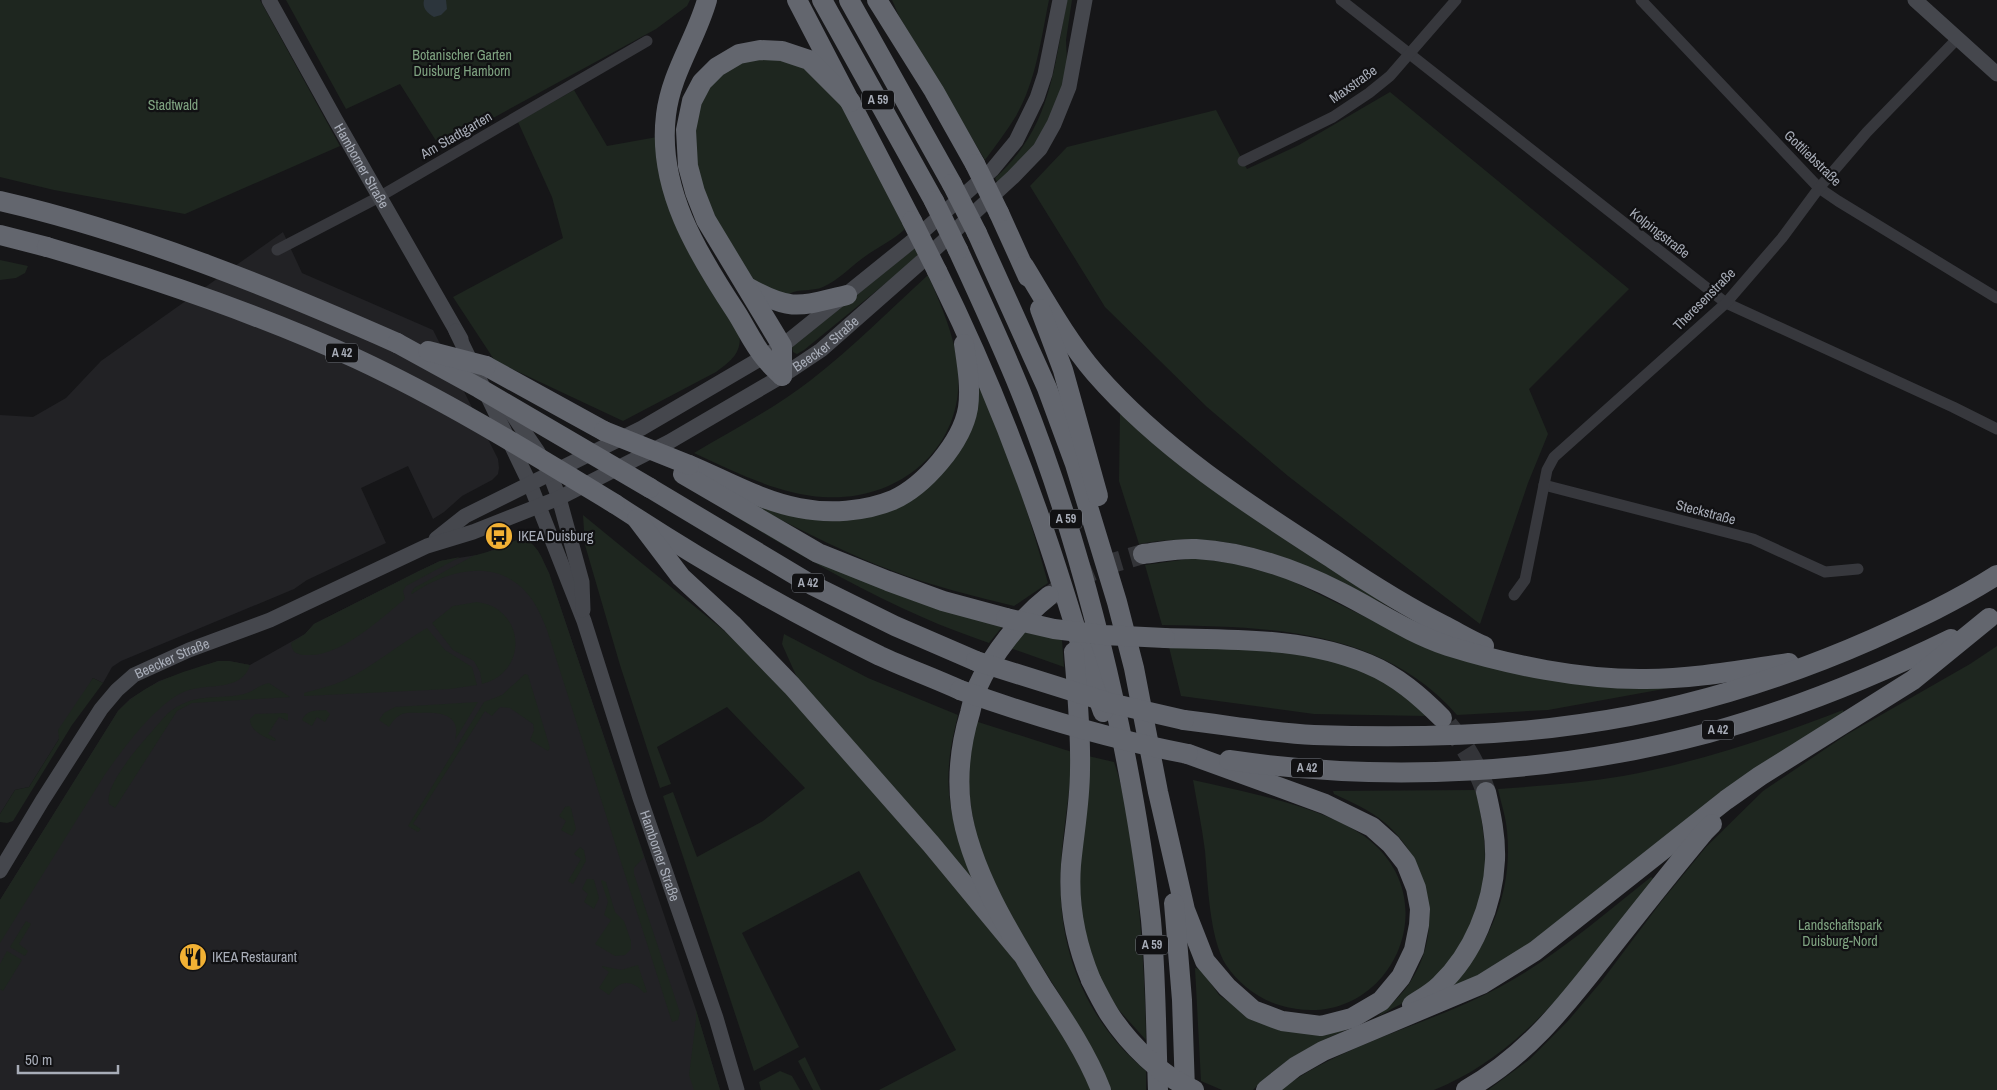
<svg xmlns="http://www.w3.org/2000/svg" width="1997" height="1090" viewBox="0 0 1997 1090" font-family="'Archivo Narrow',sans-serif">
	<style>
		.built { fill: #222225 }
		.green { fill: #1e261f }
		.water { fill: #2c353c }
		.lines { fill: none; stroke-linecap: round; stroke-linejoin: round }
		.highway-tunnel { stroke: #333438; stroke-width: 20; stroke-dasharray: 20 10; stroke-linecap: butt }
		.street { stroke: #37383d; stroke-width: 11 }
		.secondary { stroke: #45474d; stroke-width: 15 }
		.highway { stroke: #63666e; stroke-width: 20 }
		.highway-bridge { stroke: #63666e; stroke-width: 20 }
		.labels { text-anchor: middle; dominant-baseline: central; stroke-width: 4.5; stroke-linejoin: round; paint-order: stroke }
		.shield { fill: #111113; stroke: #7b7e86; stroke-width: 1 }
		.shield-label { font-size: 12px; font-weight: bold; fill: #a8adb8 }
		.park-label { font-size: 14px; fill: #7fa381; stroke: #111113 }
		.street-label { font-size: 14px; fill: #a8adb8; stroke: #111113 }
		.poi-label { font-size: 14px; fill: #a8adb8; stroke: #111113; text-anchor: start }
	</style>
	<rect width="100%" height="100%" fill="#161618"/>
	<g class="built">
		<polygon points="283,232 302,273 433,330 498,459 499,468 498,474 492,480 462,496 444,512 433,519 408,466 361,488 386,543 307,580 294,589 121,661 112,667 103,683 93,678 59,739 29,787 15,790 0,814 0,415 33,417 66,398 101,361"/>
		<polygon points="519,539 531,543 538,551 549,573 696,1010 720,1090 0,1090 0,900 118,711 130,699 159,681 218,661 229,661 250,665 305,634 314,624 419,571 440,561 483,554"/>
	</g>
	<g class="green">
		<polygon points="0,0 260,0 340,146 185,214 54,190 0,177"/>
		<polygon points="286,0 690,0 687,6 656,29 440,147 400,84 346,109"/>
		<path d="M 892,0 L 1049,0 C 1041,39 1036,81 1016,116 C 1007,131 996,145 985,160 L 899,16 Z"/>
		<path d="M 1067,0 L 1072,0 L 1066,40 L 1067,63 L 1062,86 L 1053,111 L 1035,147 L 998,184 L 995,178 C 1051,128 1054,68 1067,0 Z"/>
		<path d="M 760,54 L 806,64 L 844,106 L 905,229 C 893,240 880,246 867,255 C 852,265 839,280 823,287 C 813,292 799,288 789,294 L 787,299 L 779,298 L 748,276 L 709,208 L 697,164 L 695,130 L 700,102 L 720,72 Z"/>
		<path d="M 574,90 L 607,146 L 657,137 L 739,332 C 743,352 731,361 716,372 L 623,421 L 495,361 L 453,297 L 563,238 L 552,197 L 518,122 Z"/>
		<polygon points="1390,92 1629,289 1529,389 1548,434 1528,483 1480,624 1288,476 1207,407 1105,307 1030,186 1067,147 1216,110 1247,169 1299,145"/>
		<polygon points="915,248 919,256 804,350 797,354 793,352 792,347"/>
		<polygon points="0,260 28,266 25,273 16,278 0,280"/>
		<path d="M 928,275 C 941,305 955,336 958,369 C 965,448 899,502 823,497 C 778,494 735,472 694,453 C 733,430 775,408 811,380 C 852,348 889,311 928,275 Z"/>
		<path d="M 976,381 C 1007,445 1029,514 1048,583 L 1014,606 C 974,596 932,586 893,571 C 840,551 791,525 741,499 L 796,516 L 928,487 L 951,464 L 967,437 Z"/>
		<path d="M 1120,412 L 1184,469 L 1268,527 L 1398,610 L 1397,611 C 1310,566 1240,526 1139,544 L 1119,481 Z"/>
		<path d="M 733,512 L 930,604 L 1002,627 L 989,643 C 967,635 944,627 922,617 C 856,588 793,551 731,514 Z"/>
		<polygon points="583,515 721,628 751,655 803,710 934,860 1027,976 1096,1090 879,1090 956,1050 859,871 742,933 799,1047 754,1071 663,796 673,792 697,857 763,821 805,788 727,707 657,747 671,784 660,788 620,665 585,545"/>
		<path d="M 519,539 C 537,540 542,559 549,573 L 644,857 L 634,868 L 634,874 L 680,1013 L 678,1020 L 672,1022 L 547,630 C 543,620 539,610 533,601 C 503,556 450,568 412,594 L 411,593 L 414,588 L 473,556 L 494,550 Z"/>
		<path d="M 460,557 L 406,586 L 403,591 L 405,599 C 380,619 341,657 307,655 C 297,655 292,653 291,643 L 305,634 L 314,624 L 419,571 L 440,561 Z"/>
		<path d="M 1195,558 L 1236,564 L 1286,578 L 1396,632 L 1668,686 L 1669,688 L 1548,710 L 1457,715 C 1381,628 1268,627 1162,625 L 1145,565 Z"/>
		<path d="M 477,602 C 482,603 488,604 492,606 C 528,625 521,675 482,684 L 480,672 L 474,661 L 453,650 L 432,623 L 453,606 Z"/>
		<path d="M 427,628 L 445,650 L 472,667 L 477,685 L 450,689 L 304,696 L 304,693 C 318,689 332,686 345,680 C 374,666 399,644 427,628 Z"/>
		<polygon points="1023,632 1062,640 1064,667 1010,648"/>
		<path d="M 784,634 L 868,678 L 958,715 C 954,732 950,748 949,765 C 945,806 960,846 975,884 L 799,682 L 782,644 Z"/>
		<polygon points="1997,646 1997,1090 1488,1090 1530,1059 1567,1022 1601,982 1661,902 1706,847 1763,791 1846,735 1970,664"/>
		<path d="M 1169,647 C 1223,649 1284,646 1336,661 C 1371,671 1402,691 1427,716 L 1314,714 L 1181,696 Z"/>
		<path d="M 218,661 L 229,661 L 250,665 C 242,692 207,683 186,691 C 158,701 121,751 104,776 L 0,943 L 0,900 L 118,711 C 147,681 180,673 218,661 Z"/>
		<polygon points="525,674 528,675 550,748 548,751 530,740 534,730 533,724 510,708 500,707 492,716 485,711 413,824 421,829 418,832 408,826 484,702 502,695"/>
		<polygon points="93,678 103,683 72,725 13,821 7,823 0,822 0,814 15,790 29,787 59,739 58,730"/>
		<path d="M 269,683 L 290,697 L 192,703 L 177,711 L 172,719 L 115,808 L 109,804 C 103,782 153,731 167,714 C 195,691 213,701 244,694 C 253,692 260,684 269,683 Z"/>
		<path d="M 478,702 L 455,740 C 462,713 438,712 419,713 C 413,713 406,712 400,715 C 395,718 392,722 389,727 L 379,720 L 384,713 L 395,707 Z"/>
		<path d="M 326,710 L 330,714 L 325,722 L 317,717 L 312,726 L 302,720 C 308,709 315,711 326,710 Z"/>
		<path d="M 1843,710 L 1844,714 L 1531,943 L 1478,975 L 1456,986 L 1454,983 C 1492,941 1513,888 1507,831 C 1506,817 1501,803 1498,789 C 1540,786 1582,783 1623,776 C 1699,762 1771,738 1843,710 Z"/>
		<path d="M 285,713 L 288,714 L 288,721 L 279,717 L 268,734 L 276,739 L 275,741 C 265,738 249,730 250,719 L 255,714 Z"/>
		<path d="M 975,721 L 1072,752 C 1071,790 1063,827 1061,865 C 1056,946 1084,1019 1146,1071 L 1146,1090 L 1111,1090 C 1082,1021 1035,961 999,895 C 979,857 969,812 968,770 C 967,754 973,737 975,721 Z"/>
		<path d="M 1088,756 L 1114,762 C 1125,793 1128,824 1133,856 C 1141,917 1145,978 1146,1040 L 1118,1009 L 1099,979 L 1080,914 L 1079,868 Z"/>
		<path d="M 1193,780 C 1245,792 1322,806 1364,836 C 1454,901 1385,1038 1279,1005 C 1257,998 1239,984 1226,965 C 1209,937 1208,883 1205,851 C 1202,827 1197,803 1193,780 Z"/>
		<path d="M 1476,790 C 1488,848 1492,890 1462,943 C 1455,956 1446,970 1435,980 C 1418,996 1397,1006 1377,1017 C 1388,1007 1400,997 1409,984 C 1445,932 1431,862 1384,822 C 1370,810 1351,802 1334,794 L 1333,791 Z"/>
		<polygon points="569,806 571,808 576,829 572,836 561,830 566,821 559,816 565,807"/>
		<polygon points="580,847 584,850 586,861 573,884 568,881 581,859 574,854"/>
		<path d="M 1651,877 L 1654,879 C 1592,957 1530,1052 1434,1090 L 1280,1090 C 1346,1042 1429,1025 1500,987 C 1555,957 1602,916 1651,877 Z"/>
		<polygon points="587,879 592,879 594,880 599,898 594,909 584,902 588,894 582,889"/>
		<polygon points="602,880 606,882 615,912 624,921 631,941 631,949 625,955 615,956 595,944 611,920 604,915 608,902 601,881"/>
		<polygon points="26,921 31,924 19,944 28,951 25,956 10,947"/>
		<polygon points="7,951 22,960 3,991 0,989 0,964"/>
		<path d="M 638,965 L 647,992 L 644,993 C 632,979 619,980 609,995 L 599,988 L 609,972 L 602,967 L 602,966 L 621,970 Z"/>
		<path d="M 1195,968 L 1201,969 L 1219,995 L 1249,1016 L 1349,1029 C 1312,1044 1281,1061 1253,1090 L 1222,1090 L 1201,1081 Z"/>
		<polygon points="696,1010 720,1090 694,1090 689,1075 696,1020"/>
		<polygon points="805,1057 821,1090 813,1090 798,1061"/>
		<polygon points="780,1071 792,1076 800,1090 761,1090 759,1082"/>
	</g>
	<path class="water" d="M 424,0 L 446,0 L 447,9 L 441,15 L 434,17 C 427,13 422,8 424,0 Z"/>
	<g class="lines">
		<g class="highway-tunnel">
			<polyline points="1050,596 1073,579 1109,564 1143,554"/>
			<path d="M 1448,725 C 1465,745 1477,766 1486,792"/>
		</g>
		<g class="street">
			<polyline points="1341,0 1726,303 1953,407 1997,429"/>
			<polyline points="1641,0 1819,188 1838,201 1997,298"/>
			<polyline points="1243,161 1333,117 1369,93 1390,76 1456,0"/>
			<polyline points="277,250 379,197 647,41"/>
			<polyline points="1544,485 1753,539 1825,572 1858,569"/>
			<polyline points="1514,595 1525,580 1547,470 1554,457 1726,303 1782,238 1819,188 1867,132 1957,39"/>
		</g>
		<g class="secondary">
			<path id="s1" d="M 269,0 L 335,119 L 461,339"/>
			<polyline points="1915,0 1997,74"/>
			<path id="s2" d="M 456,331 L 530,484 L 584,621 L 640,798 L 716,1018 L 737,1090"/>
			<polyline points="506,405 538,452 550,474 559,498 582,582 583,610"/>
			<polyline points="436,539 465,516 642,428 782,346 911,242 992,170 1016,141 1037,98 1045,74 1060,0"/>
			<path id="s3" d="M 0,871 L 42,801 L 101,709 L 117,690 L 134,675 L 189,650 L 270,620 L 427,546 L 473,532 L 559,498 L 669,442 L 782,376 L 821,350 L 921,262 L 1013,177 L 1040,149 L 1054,124 L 1069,87 L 1085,0"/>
		</g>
		<g class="highway">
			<path d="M 707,0 C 696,39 671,73 666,115 C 657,188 697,253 736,312 C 745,326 753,344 764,357 C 769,364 776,370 782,376"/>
			<polyline points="797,0 912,221"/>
			<polyline points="822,0 934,201"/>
			<polyline points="849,0 952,184"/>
			<polyline points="877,0 934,91 975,164"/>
			<path d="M 0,201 C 135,232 270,287 397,343"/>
			<polyline points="999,213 1028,277"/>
			<polyline points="977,233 1047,388 1075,464 1117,602 1134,668 1158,792 1185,910 1205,961 1227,987 1253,1010 1282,1021 1321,1026 1352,1018 1381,1001 1401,977 1414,950 1419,925 1420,909 1416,888 1406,863 1391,844 1372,827 1325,804 1188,754"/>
			<polyline points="0,235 47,247"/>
			<path d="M 958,250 C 979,296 1001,343 1020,390 C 1064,499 1096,614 1120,729 C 1133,792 1144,856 1151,920 C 1156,976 1156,1033 1158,1090"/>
			<path d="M 1024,266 C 1046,302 1067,340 1095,373 C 1161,449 1249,505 1333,559 C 1369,583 1405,606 1443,625 C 1457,632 1470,640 1484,646"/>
			<path d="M 937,271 C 980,358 1017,449 1048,542 C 1067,598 1083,656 1103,712"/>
			<path d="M 749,288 C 792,312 800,306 847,295"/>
			<polyline points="1040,309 1063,370 1098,496"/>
			<polyline points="486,366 604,431"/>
			<polyline points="782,376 782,346 706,220 695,192 688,166 686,130 692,101 702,82 717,67 739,54 760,50 782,51 809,60 851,102"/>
			<path d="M 689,465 C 725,480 761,501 799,508 C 829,514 864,512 893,500 C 924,486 962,443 968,408 C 971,387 967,365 964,344"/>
			<polyline points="683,474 818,553 888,581 943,601 1006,618"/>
			<polyline points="650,488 812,585 895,626 976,661"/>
			<path d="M 615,504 C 700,560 788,611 880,656 C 906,668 934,678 960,690"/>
			<polyline points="637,519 681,577 732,624 792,686 931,844 1021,953"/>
			<path d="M 1143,554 C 1160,552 1179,548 1196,549 C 1246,552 1295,569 1340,592 C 1376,610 1409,633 1448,646 C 1509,665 1582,680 1646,679 C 1693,679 1741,670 1789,663"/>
			<path d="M 1049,596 C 1021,618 992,654 977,688 C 974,695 972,705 970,713 C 961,743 957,776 961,807 C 969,868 1011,936 1043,988 C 1065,1021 1087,1054 1101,1090"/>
			<path d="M 1165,638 C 1232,640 1305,637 1368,664 C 1397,676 1420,696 1442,718"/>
			<path d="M 1074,652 C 1077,691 1081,731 1080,770 C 1080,802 1074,833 1071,865 C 1068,905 1076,944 1091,980"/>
			<path d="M 1184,720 C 1227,725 1271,733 1314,735 C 1403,738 1493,737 1581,724 C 1682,710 1780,680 1873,639 C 1915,620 1958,600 1997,575"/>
			<path d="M 1229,760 C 1387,783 1554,774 1708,733 C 1792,710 1873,677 1951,639"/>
			<polyline points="1174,903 1182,1000 1185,1090"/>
			<path d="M 1412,1005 C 1421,999 1432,993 1440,985 C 1473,954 1493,905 1495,860 C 1496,837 1491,814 1486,792"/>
			<polyline points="1266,1090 1295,1067 1323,1051 1482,984 1535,951 1726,800 1760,776 1913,680 1989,618"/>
			<path d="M 1466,1090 C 1530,1054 1568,1002 1613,945 C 1643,907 1673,869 1704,832 L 1712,824"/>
		</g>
		<g class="highway-bridge">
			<polyline points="975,164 999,213"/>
			<polyline points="952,184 977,233"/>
			<polyline points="934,201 958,250"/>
			<polyline points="912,221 937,271"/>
			<path d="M 47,247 C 153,278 257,313 357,359 C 447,401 531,453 615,504"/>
			<polyline points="397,343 479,388 650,488"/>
			<polyline points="428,351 486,366"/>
			<polyline points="604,431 689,465"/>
			<polyline points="1006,618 1054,629 1104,635 1165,638"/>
			<polyline points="976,661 1110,703 1184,720"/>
			<path d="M 960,690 C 1036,717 1109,739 1188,754"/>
			<path d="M 1091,980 C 1097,992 1103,1004 1110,1015 C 1129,1044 1161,1076 1194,1090"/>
		</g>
	</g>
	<defs>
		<symbol id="bus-disc" viewBox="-11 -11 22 22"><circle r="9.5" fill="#f2b134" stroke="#111113"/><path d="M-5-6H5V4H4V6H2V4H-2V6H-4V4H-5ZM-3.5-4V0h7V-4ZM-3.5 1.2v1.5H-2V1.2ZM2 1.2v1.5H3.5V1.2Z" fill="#111"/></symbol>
		<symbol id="restaurant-disc" viewBox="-11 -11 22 22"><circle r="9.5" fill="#f2b134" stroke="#111113"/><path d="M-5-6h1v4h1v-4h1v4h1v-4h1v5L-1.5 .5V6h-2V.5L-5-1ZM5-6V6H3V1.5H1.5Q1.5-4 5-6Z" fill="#111"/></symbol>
	</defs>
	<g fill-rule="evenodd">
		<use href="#bus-disc" x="483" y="520" width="32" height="32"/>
		<use href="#restaurant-disc" x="177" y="941" width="32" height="32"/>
	</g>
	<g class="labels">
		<g class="shield">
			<rect x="862" y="90.5" width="32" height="19" rx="4"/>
			<rect x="326" y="343.5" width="32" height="19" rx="4"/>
			<rect x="1050" y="509.5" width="32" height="19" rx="4"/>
			<rect x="792" y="573.5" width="32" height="19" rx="4"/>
			<rect x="1702" y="720.5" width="32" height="19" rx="4"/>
			<rect x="1291" y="758.5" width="32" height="19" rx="4"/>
			<rect x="1136" y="935.5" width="32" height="19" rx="4"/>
		</g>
		<g class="shield-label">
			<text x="878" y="100">A 59</text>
			<text x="342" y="353">A 42</text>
			<text x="1066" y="519">A 59</text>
			<text x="808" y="583">A 42</text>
			<text x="1718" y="730">A 42</text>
			<text x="1307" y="768">A 42</text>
			<text x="1152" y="945">A 59</text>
		</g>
		<g class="park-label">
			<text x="462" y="55">Botanischer Garten<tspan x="462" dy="16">Duisburg Hamborn</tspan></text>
			<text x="173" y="105">Stadtwald</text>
			<text x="1840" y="925">Landschaftspark<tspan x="1840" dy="16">Duisburg-Nord</tspan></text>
		</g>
		<g class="street-label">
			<text transform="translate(1353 84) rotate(-35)">Maxstraße</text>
			<text transform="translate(456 135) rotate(-30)">Am Stadtgarten</text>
			<text transform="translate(1813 158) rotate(44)">Gottliebstraße</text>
			<text stroke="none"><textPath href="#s1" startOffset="190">Hamborner Straße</textPath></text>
			<text transform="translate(1660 233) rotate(38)">Kolpingstraße</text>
			<text transform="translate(1704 299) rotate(-45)">Theresenstraße</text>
			<text stroke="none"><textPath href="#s3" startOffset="1008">Beecker Straße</textPath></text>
			<text transform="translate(1706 512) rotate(15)">Steckstraße</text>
			<text stroke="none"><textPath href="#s3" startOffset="280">Beecker Straße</textPath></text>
			<text stroke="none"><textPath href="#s2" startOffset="564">Hamborner Straße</textPath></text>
		</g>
		<g class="poi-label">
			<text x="518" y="536">IKEA Duisburg</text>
			<text x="212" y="957">IKEA Restaurant</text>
		</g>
	</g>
	<path d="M18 1065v8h100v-8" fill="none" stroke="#a8adb8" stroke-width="2.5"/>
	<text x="25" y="1065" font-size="15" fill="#a8adb8" stroke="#111113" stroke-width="4" paint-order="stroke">50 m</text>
</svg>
